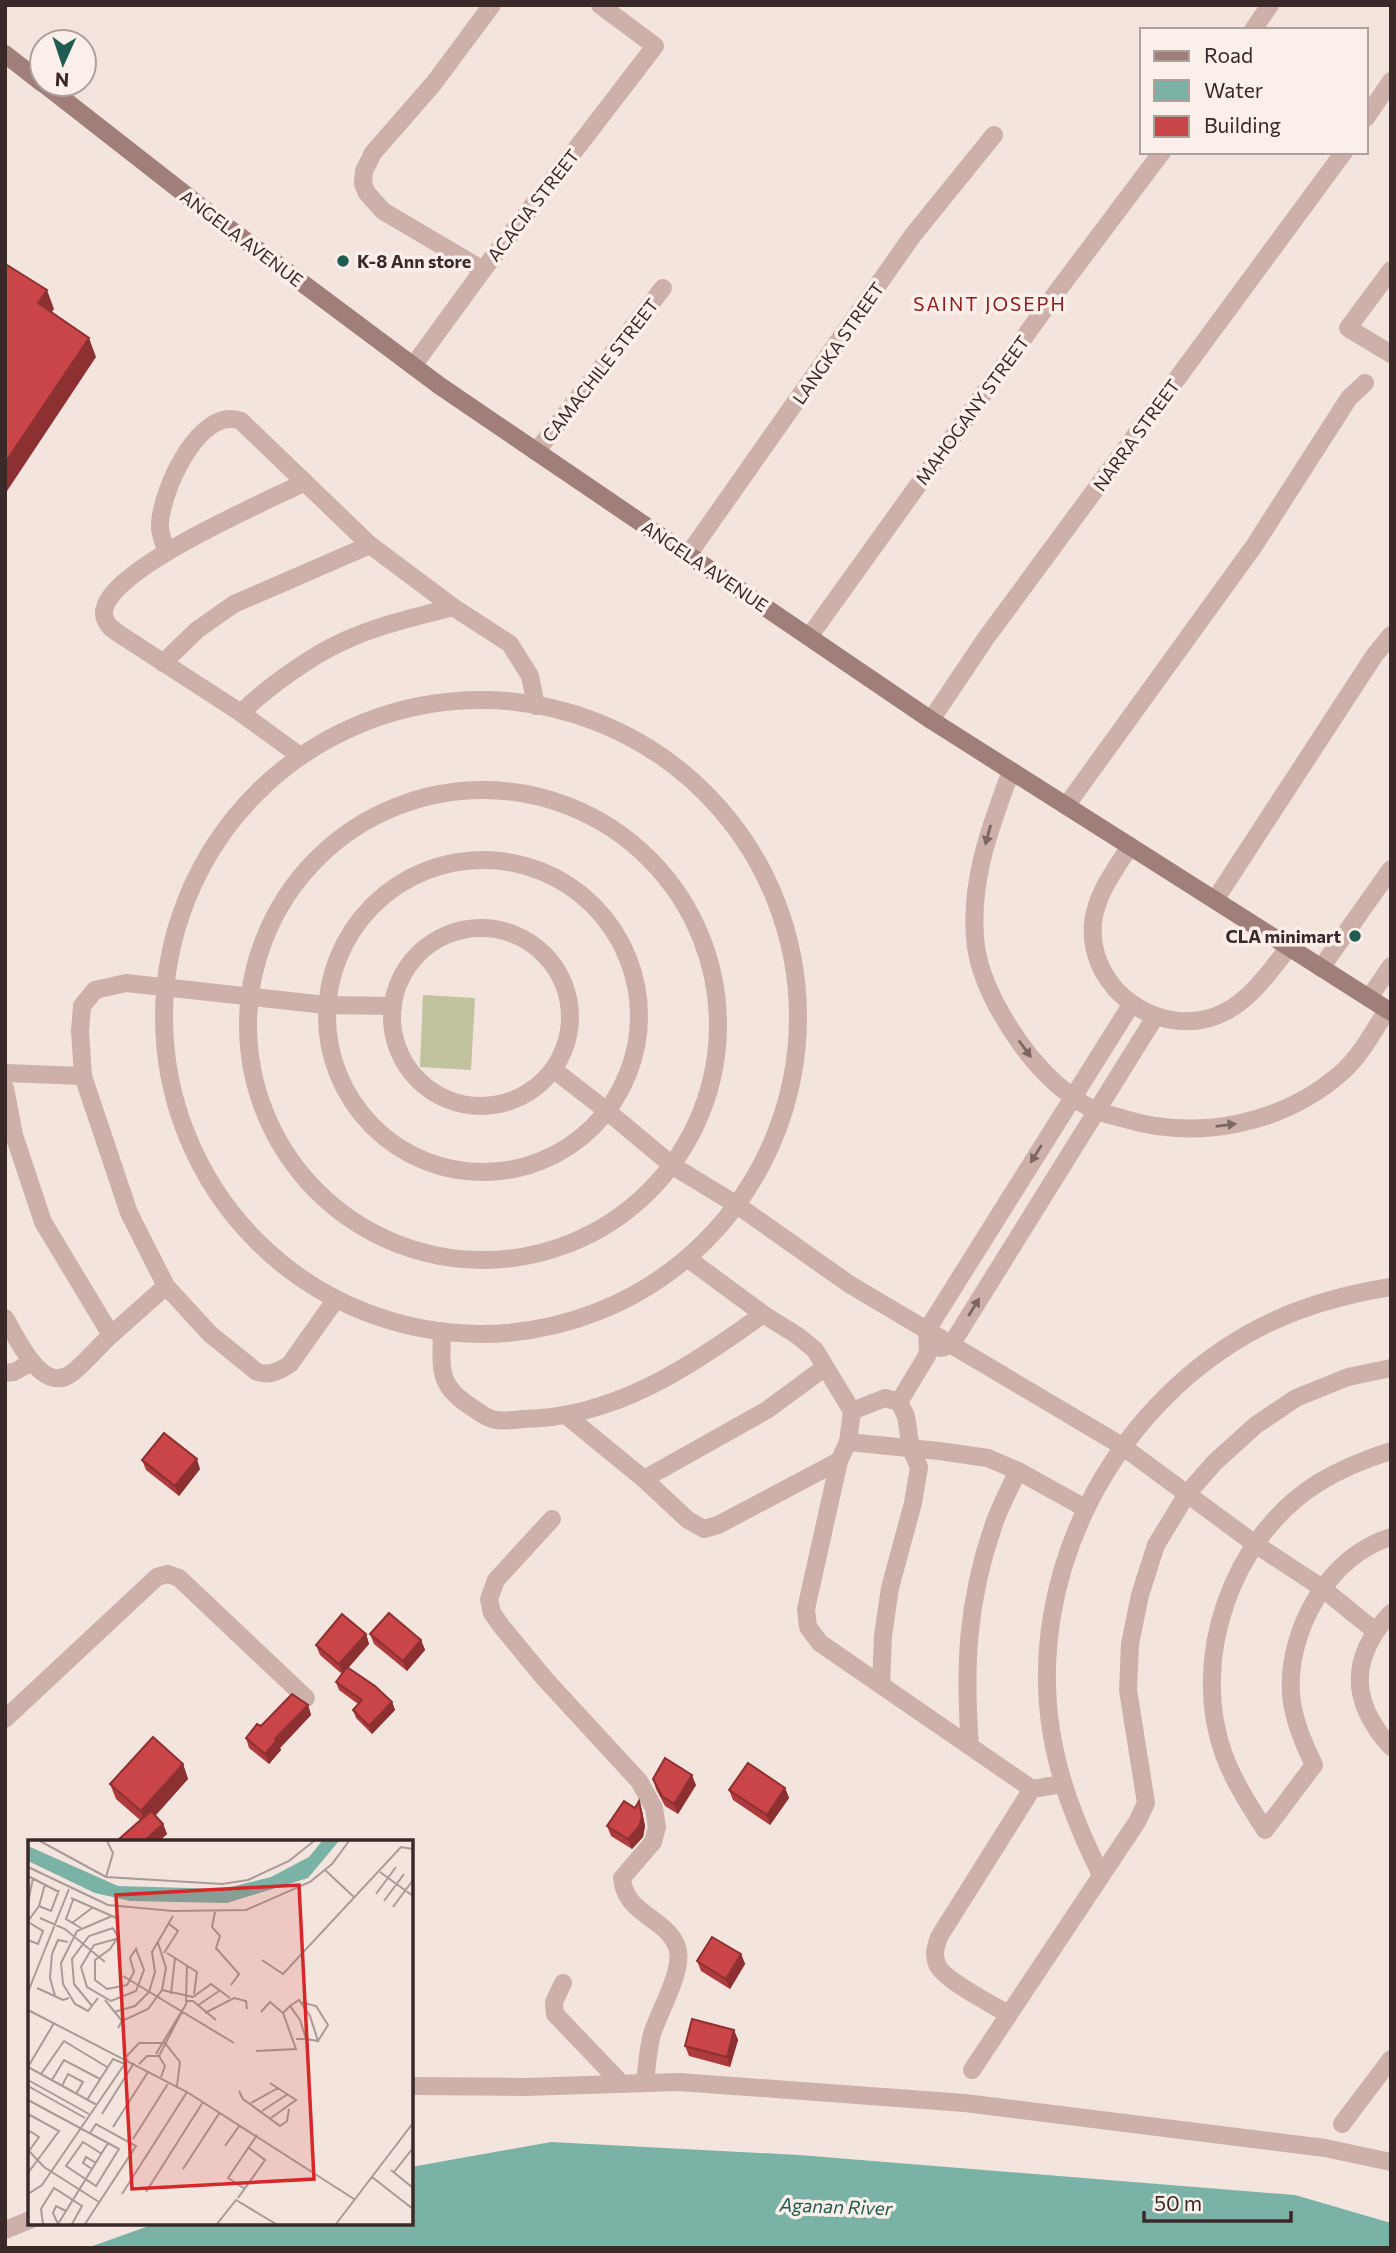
<svg xmlns="http://www.w3.org/2000/svg" width="1396" height="2253" viewBox="0 0 1396 2253" font-family="Commissioner,sans-serif">
	<style>
		.green { fill: #c0c39d }
		.water { fill: #7bb2a6 }
		.lines { fill: none; stroke-linecap: round; stroke-linejoin: round }
		.street { stroke: #ccb0a9; stroke-width: 18 }
		.secondary { stroke: #a07e7a; stroke-width: 18 }
		.wall { fill: #ae3b3d }
		.shaded-wall { fill: #8d3032 }
		.building { fill: #ca4547; stroke: #8d3032; stroke-width: 2 }
		.oneway { fill: #7b6663 }
		.poi-dot { fill: #1d5c50; stroke: #fbefea; stroke-width: 2.5 }
		.labels { text-anchor: middle; dominant-baseline: central; stroke-width: 7; stroke-linejoin: round; paint-order: stroke }
		.street-label { font-size: 18px; fill: #392a29; stroke: #fbefea }
		.poi-label { font-size: 18px; font-weight: bold; fill: #392a29; stroke: #fbefea; text-anchor: start }
		.neighbourhood-label { font-size: 19px; letter-spacing: 2px; fill: #8b1f21; stroke: #fbefea }
		.water-label { font-size: 19px; font-style: italic; fill: #1d5c50; stroke: #fbefea }
		.inset-road { fill: none; stroke: #a99a96; stroke-width: 2 }
		.view { fill: #d62828; fill-opacity: 0.15; stroke: #d62828; stroke-width: 3.5 }
		.inset-edge { fill: none; stroke: #392a29; stroke-width: 3.5 }
	</style>
	<rect width="100%" height="100%" fill="#f3e4de"/>
	<polygon class="green" points="423,995 475,998 471,1070 420,1067"/>
	<polygon class="water" points="551,2142 799,2155 1295,2195 1391,2223 1391,2248 87,2248 157,2223 411,2223 411,2167"/>
	<g class="lines">
		<g class="street">
			<polyline points="1253,30 1270,5"/>
			<polyline points="1366,118 1391,81"/>
			<polyline points="483,270 383,211 367,193 363,184 364,171 373,153 434,83 492,5"/>
			<polyline points="1391,270 1348,328 1391,354"/>
			<polyline points="413,366 483,270 655,46 600,5"/>
			<polyline points="536,452 663,288"/>
			<path d="M 166,551 C 164,542 159,533 160,524 C 161,492 199,405 241,421 L 370,545 L 453,607 L 510,644 L 530,676 L 536,706"/>
			<polyline points="688,555 913,235 994,135"/>
			<polyline points="809,637 1056,293 1162,152"/>
			<polyline points="163,663 197,630 234,604 370,545"/>
			<circle cx="481" cy="1017" r="317"/>
			<path d="M 241,713 C 266,688 312,655 344,641 C 378,625 416,617 453,607"/>
			<polyline points="931,720 986,638 1344,152"/>
			<path d="M 300,756 L 241,713 L 124,637 C 115,631 104,625 104,613 C 104,570 268,501 305,482"/>
			<path d="M 1011,771 C 990,827 968,885 976,947 C 981,980 1001,1016 1020,1043 C 1040,1071 1063,1094 1094,1110 C 1104,1114 1115,1116 1125,1119 C 1198,1141 1282,1124 1340,1074 C 1360,1057 1373,1032 1387,1010"/>
			<circle cx="483" cy="1025" r="235"/>
			<polyline points="1066,806 1254,546 1349,398 1365,383"/>
			<path d="M 1130,846 C 1115,870 1096,894 1093,923 C 1087,992 1164,1043 1225,1012 C 1252,998 1271,970 1289,947"/>
			<circle cx="483" cy="1016" r="156"/>
			<polyline points="1215,900 1374,656 1391,635"/>
			<circle cx="481" cy="1017" r="89"/>
			<polyline points="1321,968 1391,869"/>
			<polyline points="1369,998 1391,966"/>
			<polyline points="554,1070 607,1111 673,1166 737,1205 849,1284 1122,1446 1255,1544 1322,1588 1375,1631"/>
			<polyline points="5,1073 83,1076"/>
			<polyline points="5,1088 14,1135 43,1222 111,1335 166,1286"/>
			<path d="M 336,1299 L 290,1364 C 280,1371 270,1376 257,1372 L 210,1334 L 166,1286 L 129,1213 L 83,1076 L 80,1031 L 82,1006 L 95,990 L 126,983 L 326,1005 L 393,1006"/>
			<path d="M 5,1318 C 17,1338 42,1396 72,1373 C 86,1362 98,1347 111,1335"/>
			<path d="M 442,1331 C 442,1344 440,1360 443,1373 C 446,1389 460,1400 473,1408 C 479,1412 485,1417 492,1419 C 500,1422 514,1420 523,1419 C 614,1418 692,1366 763,1314"/>
			<polyline points="941,1348 951,1345 1155,1017"/>
			<polyline points="5,1373 14,1372 32,1362"/>
			<polyline points="899,1402 928,1354 927,1330 1131,1005"/>
			<polyline points="852,1411 885,1398 899,1402 906,1416 911,1449 919,1467 913,1503 890,1588 883,1636 881,1685"/>
			<polyline points="567,1416 644,1479 688,1520 704,1529 718,1525 839,1461 848,1442 852,1411 815,1350 798,1336 763,1314 687,1258"/>
			<polyline points="848,1442 939,1451 988,1458 1018,1471 1085,1508"/>
			<path d="M 1391,1451 C 1365,1459 1341,1469 1318,1483 C 1232,1537 1189,1659 1224,1755 C 1234,1782 1249,1805 1265,1830 L 1314,1765 C 1303,1742 1293,1719 1291,1694 C 1287,1631 1328,1556 1391,1537"/>
			<polyline points="839,1461 806,1609 808,1627 820,1643 1032,1789"/>
			<polyline points="644,1479 767,1410 824,1368"/>
			<path d="M 552,1519 L 496,1580 L 489,1599 L 492,1613 L 502,1627 L 545,1679 L 639,1781 L 654,1808 L 657,1827 L 653,1842 L 622,1878 C 625,1915 666,1917 677,1947 C 685,1969 659,2011 652,2034 C 648,2049 647,2066 645,2082"/>
			<path d="M 1391,1613 C 1349,1658 1350,1702 1391,1747"/>
			<polyline points="5,1719 157,1577 168,1574 179,1578 306,1698"/>
			<path d="M 970,1746 C 964,1666 967,1601 994,1524 C 1000,1506 1010,1488 1018,1471"/>
			<path d="M 1101,1875 C 1078,1828 1059,1782 1051,1730 C 1027,1574 1111,1413 1246,1335 C 1291,1309 1340,1295 1391,1287"/>
			<polyline points="563,1983 554,2002 555,2014 620,2082"/>
			<path d="M 1008,2014 C 993,2005 942,1979 937,1964 C 933,1954 936,1946 939,1937 L 1032,1789 L 1062,1784"/>
			<polyline points="972,2070 1137,1822 1146,1803 1128,1690 1130,1644 1140,1595 1156,1545 1187,1494 1215,1462 1256,1425 1296,1398 1348,1377 1391,1368"/>
			<polyline points="411,2086 525,2087 679,2082 965,2103 1325,2148 1391,2162"/>
			<polyline points="1342,2124 1391,2059"/>
			<polyline points="5,2230 30,2220"/>
		</g>
		<g class="secondary">
			<polyline points="5,54 42,83"/>
			<polyline points="44,84 218,220 440,386 931,720 1391,1012"/>
		</g>
	</g>
	<g class="wall">
		<polygon points="142,1460 200,1469 179,1496 146,1470"/>
		<polygon points="366,1634 369,1644 348,1668 392,1702 395,1710 372,1734 356,1718 353,1710 358,1704 339,1690 336,1682 342,1674 320,1655 316,1645"/>
		<polygon points="370,1634 421,1640 425,1650 407,1671 374,1644"/>
		<polygon points="308,1705 311,1715 280,1748 281,1750 269,1764 249,1748 246,1738 261,1726"/>
		<polygon points="183,1764 188,1779 155,1816 163,1824 167,1834 158,1842 120,1842 119,1839 140,1820 116,1799 110,1784"/>
		<polygon points="653,1779 696,1785 678,1814 665,1806 656,1789"/>
		<polygon points="785,1788 789,1798 770,1825 733,1800 729,1790"/>
		<polygon points="639,1801 642,1811 645,1826 643,1837 632,1849 611,1836 607,1826 635,1808"/>
		<polygon points="741,1954 745,1964 730,1989 701,1971 697,1961"/>
		<polygon points="734,2030 738,2040 730,2067 689,2056 685,2046"/>
	</g>
	<g class="shaded-wall">
		<polygon points="47,290 54,309 45,322 38,303"/>
		<polygon points="89,338 96,357 5,494 5,463"/>
		<polygon points="197,1459 200,1469 179,1496 175,1486"/>
		<polygon points="366,1634 369,1644 343,1674 339,1664"/>
		<polygon points="421,1640 425,1650 407,1671 403,1661"/>
		<polygon points="392,1702 395,1710 372,1734 369,1726"/>
		<polygon points="308,1705 311,1715 280,1748 281,1750 269,1764 265,1754 275,1739"/>
		<polygon points="183,1764 188,1779 146,1826 141,1811"/>
		<polygon points="692,1775 696,1785 678,1814 674,1804"/>
		<polygon points="785,1788 789,1798 770,1825 767,1815"/>
		<polygon points="639,1801 642,1811 645,1826 643,1837 632,1849 628,1839"/>
		<polygon points="163,1824 167,1834 158,1842 143,1842"/>
		<polygon points="741,1954 745,1964 730,1989 726,1979"/>
		<polygon points="734,2030 738,2040 730,2067 727,2057"/>
	</g>
	<g class="building">
		<polygon points="7,265 47,290 38,303 89,338 5,463 5,268"/>
		<polygon points="164,1433 197,1459 175,1486 142,1460"/>
		<polygon points="389,1613 421,1640 403,1661 370,1634"/>
		<polygon points="342,1614 366,1634 339,1664 316,1645"/>
		<polygon points="347,1667 375,1686 392,1702 369,1726 353,1710 362,1700 336,1682"/>
		<polygon points="292,1694 308,1705 275,1739 277,1740 265,1754 246,1738 257,1724 261,1726"/>
		<polygon points="153,1737 183,1764 141,1811 110,1784"/>
		<polygon points="665,1758 692,1775 674,1804 662,1796 653,1779"/>
		<polygon points="748,1763 785,1788 767,1815 729,1790"/>
		<polygon points="624,1801 635,1808 639,1801 642,1816 639,1827 628,1839 607,1826"/>
		<polygon points="151,1811 163,1824 143,1842 122,1842 119,1839"/>
		<polygon points="712,1937 741,1954 726,1979 697,1961"/>
		<polygon points="692,2019 734,2030 727,2057 685,2046"/>
	</g>
	<defs><path id="oneway-solid" d="M-6-.8H1V-3.2L6.5 0L1 3.2V.8H-6Z" transform="scale(1.75)"/></defs>
	<g class="oneway">
		<use href="#oneway-solid" transform="translate(988 835) rotate(105)"/>
		<use href="#oneway-solid" transform="translate(1025 1049) rotate(54)"/>
		<use href="#oneway-solid" transform="translate(1226 1125) rotate(-7)"/>
		<use href="#oneway-solid" transform="translate(1036 1154) rotate(122)"/>
		<use href="#oneway-solid" transform="translate(974 1307) rotate(-58)"/>
	</g>
	<g class="poi-dot">
		<circle cx="343" cy="261" r="7"/>
		<circle cx="1355" cy="936" r="7"/>
	</g>
	<g class="labels">
		<g class="street-label">
			<text transform="translate(533 205) rotate(-52)">ACACIA STREET</text>
			<text transform="translate(242 238) rotate(37)">ANGELA AVENUE</text>
			<text transform="translate(838 343) rotate(-55)">LANGKA STREET</text>
			<text transform="translate(600 370) rotate(-52)">CAMACHILE STREET</text>
			<text transform="translate(972 410) rotate(-54)">MAHOGANY STREET</text>
			<text transform="translate(1136 435) rotate(-54)">NARRA STREET</text>
			<text transform="translate(705 566) rotate(34)">ANGELA AVENUE</text>
		</g>
		<g class="poi-label">
			<text x="357" y="261">K-8 Ann store</text>
			<text x="1341" y="936" text-anchor="end">CLA minimart</text>
		</g>
		<g class="neighbourhood-label">
			<text x="990" y="303">SAINT JOSEPH</text>
		</g>
		<g class="water-label">
			<text transform="translate(836 2206) rotate(2)">Aganan River</text>
		</g>
	</g>
	<g transform="translate(28 1840)">
		<rect width="385" height="385" fill="#f3e4de"/>
		<path d="M 294,1 L 311,1 L 280,38 L 199,63 L 102,61 L 67,53 L 0,21 L 0,6 L 90,46 L 195,49 L 243,37 L 281,17 Z" fill="#7bb2a6"/>
		<path class="inset-road" d="M 12,1 L 78,37 L 194,44 L 220,40 L 261,21 L 286,1M 0,27 L 80,65 L 145,71 L 218,70 L 282,42 L 304,24 L 321,1M 297,30 L 327,58M 352,32 L 385,56M 0,36 L 31,52M 78,37 L 85,13 L 79,1M 348,54 L 368,27M 43,58 L 91,79M 45,60 L 38,79 L 53,88M 356,61 L 376,34M 0,62 L 5,38M 11,66 L 23,71 L 31,50M 365,67 L 385,40M 187,72 L 184,87 L 192,96 L 188,108 L 211,134 L 203,145M 12,78 L 37,89 L 77,122M 0,81 L 11,66 L 17,44M 0,82 L 15,91 L 10,104 L 0,100M 44,83 L 64,68M 85,88 L 90,97 L 82,109 L 67,120 L 67,140 L 79,149 L 99,145 L 106,132 L 102,118 L 108,109 L 116,130 L 108,151 L 83,161 L 59,147 L 53,127 L 66,105 L 88,99M 136,113 L 150,91 L 140,83M 139,113 L 169,132 L 166,154M 234,120 L 255,134 L 373,7 L 385,9M 159,125 L 158,161 L 165,161 L 188,180M 95,136 L 206,203M 9,148 L 35,160 L 41,158M 134,150 L 165,157 L 183,144 L 202,158M 0,152 L 41,49M 143,154 L 147,118M 27,156 L 22,138 L 24,114 L 30,100 L 40,102M 70,158 L 60,171 L 47,164 L 35,144 L 33,123 L 49,91 L 84,76M 77,160 L 94,181M 272,162 L 288,166 L 300,185 L 290,201M 64,166 L 46,144 L 44,119 L 61,96 L 85,88M 169,166 L 191,151M 262,166 L 271,160 L 282,176 L 290,201 L 278,199M 0,170 L 159,252 L 326,359M 86,172 L 107,166 L 121,152 L 127,132 L 124,112 L 145,76M 177,173 L 206,158 L 218,161 L 219,169M 255,173 L 262,166 L 272,180 L 278,199 L 268,199M 90,188 L 94,181 L 120,169 L 134,150 L 138,128 L 130,103M 228,211 L 268,209 L 255,173 L 242,162 L 233,172M 128,214 L 155,169M 131,216 L 159,162M 98,217 L 111,203 L 137,203 L 152,222 L 149,246M 111,224 L 119,216 L 131,216 L 137,226 L 133,237M 0,227 L 69,265M 0,227 L 26,183M 13,234 L 36,201 L 79,227M 0,240 L 61,274M 24,240 L 36,220 L 72,239M 242,243 L 268,260 L 243,278M 0,246 L 57,278M 34,246 L 40,234 L 55,242 L 48,254M 211,251 L 215,259 L 252,286 L 259,281 L 261,269M 0,260 L 91,309 L 68,346 L 38,326 L 55,302 L 74,314M 59,260 L 85,219 L 97,224M 223,263 L 250,248M 234,271 L 260,254M 74,274 L 106,223M 0,279 L 2,275 L 31,291 L 0,333M 85,287 L 120,232M 0,290 L 11,297 L 1,311M 105,299 L 141,242M 197,306 L 212,285M 0,310 L 16,327 L 71,362M 64,329 L 55,323 L 58,317 L 68,323M 155,329 L 192,272M 363,330 L 385,348M 366,332 L 385,308M 344,337 L 385,369M 217,349 L 200,338 L 229,295M 118,352 L 175,262M 0,354 L 14,345 L 100,219M 94,354 L 159,252M 210,358 L 237,320 L 221,308M 15,384 L 13,369 L 26,348 L 54,366 L 44,384M 30,384 L 80,303M 30,384 L 25,373 L 28,366 L 38,371M 57,384 L 108,306 L 68,284 L 62,293M 189,384 L 208,360 L 248,384M 308,384 L 385,283"/>
		<path class="view" d="M 271,45 L 286,339 L 104,349 L 88,55 Z"/>
		<rect width="385" height="385" class="inset-edge"/>
	</g>
	<rect width="1396" height="2253" fill="none" stroke="#392a29" stroke-width="14"/>
	<rect x="1140" y="28" width="228" height="126" fill="#fbefea" stroke="#ada09d" stroke-width="2"/>
	<rect x="1154" y="51" width="35" height="10" fill="#a07e7a" stroke="#ada09d" stroke-width="2"/>
	<text x="1204" y="63" font-size="21" fill="#392a29">Road</text>
	<rect x="1154" y="80" width="35" height="21" fill="#7bb2a6" stroke="#ada09d" stroke-width="2"/>
	<text x="1204" y="98" font-size="21" fill="#392a29">Water</text>
	<rect x="1154" y="116" width="35" height="21" fill="#ca4547" stroke="#ada09d" stroke-width="2"/>
	<text x="1204" y="133" font-size="21" fill="#392a29">Building</text>
	<g transform="translate(63 63) rotate(183)"><circle r="33" fill="#fbefea" stroke="#ada09d" stroke-width="2"/>
	<path d="M0-5L12 26L0 18L-12 26Z" fill="#1d5c50"/>
	<text y="-10" font-size="19" font-weight="bold" text-anchor="middle" fill="#392a29">N</text>
	</g>
	<path d="M1144 2211v10h147v-10" fill="none" stroke="#392a29" stroke-width="3.5"/>
	<text x="1154" y="2211" font-size="21" fill="#392a29" stroke="#fbefea" stroke-width="5" paint-order="stroke">50 m</text>
</svg>
